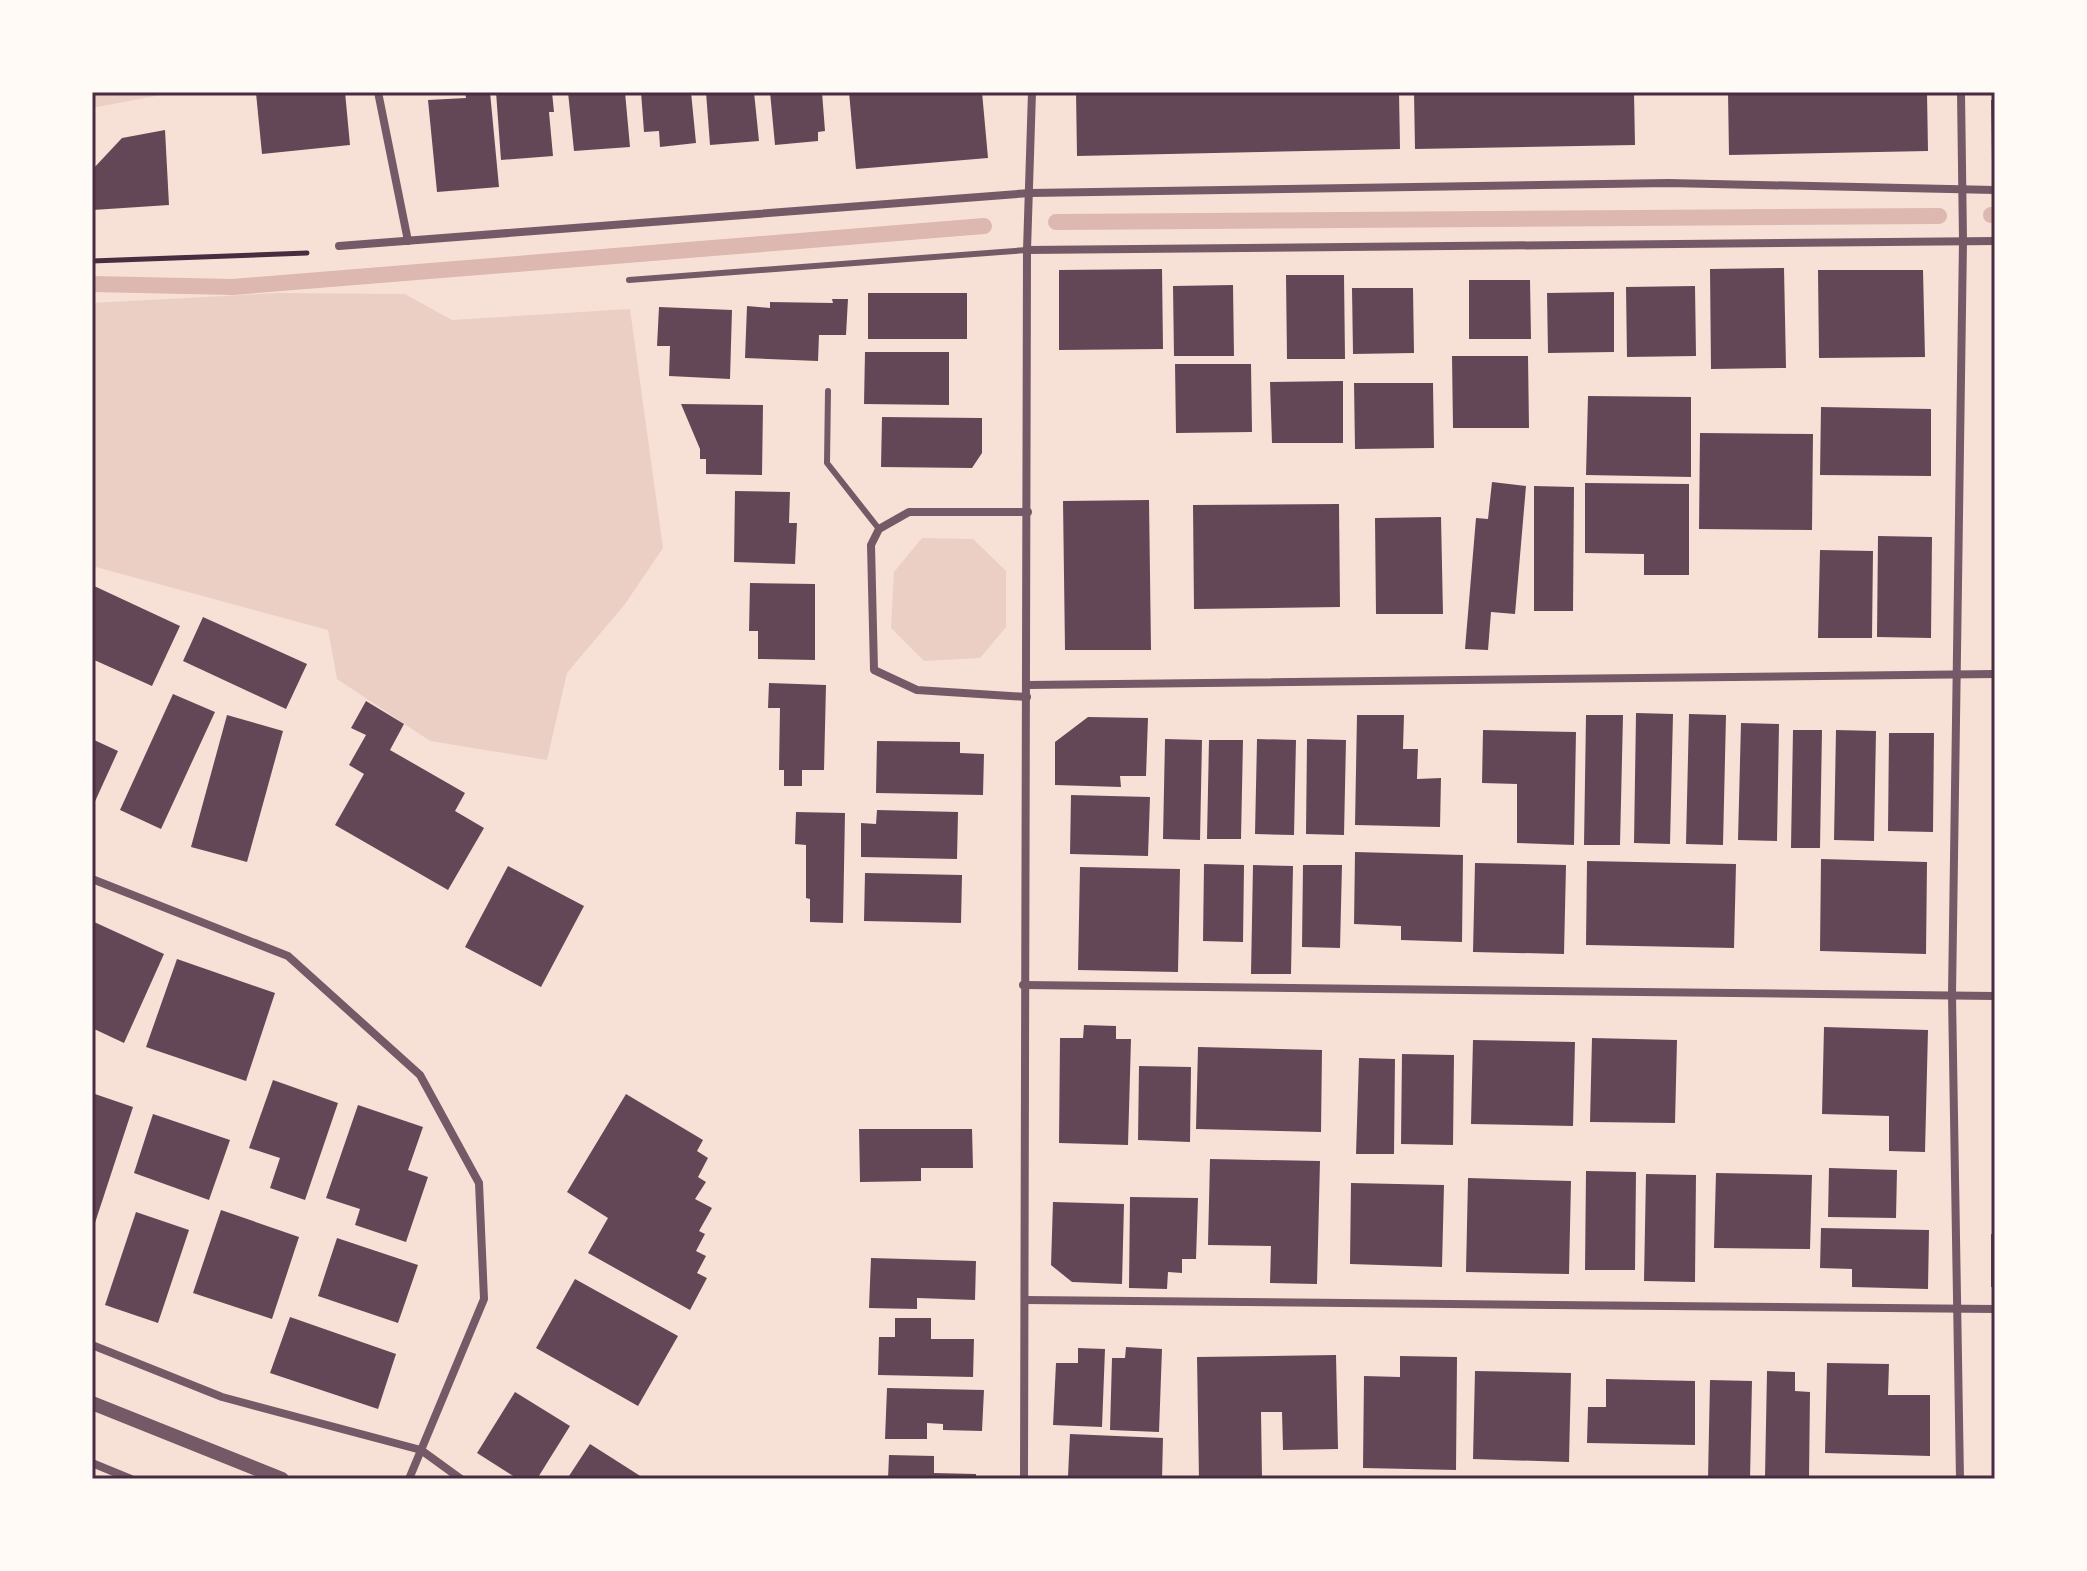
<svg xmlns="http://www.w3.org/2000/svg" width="2087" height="1571" viewBox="0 0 2087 1571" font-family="'Archivo Narrow',sans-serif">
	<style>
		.green { fill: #ebcfc5 }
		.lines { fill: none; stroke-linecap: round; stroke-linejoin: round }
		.stream { stroke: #dcb8b0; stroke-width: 16 }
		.building { fill: #644757 }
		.path { stroke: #4a2c40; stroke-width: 5 }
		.service { stroke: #755966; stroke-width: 6 }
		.minor { stroke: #755966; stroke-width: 8 }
		.tertiary { stroke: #755966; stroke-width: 14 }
		.neatline { fill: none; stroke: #4a2c40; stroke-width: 3 }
	</style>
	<rect width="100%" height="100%" fill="#f7e1d7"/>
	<g class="green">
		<polygon points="92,92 176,92 92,108"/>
		<polygon points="277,293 405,294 452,320 630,309 663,548 625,604 567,673 547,760 430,741 337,679 328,630 92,566 92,303"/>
		<polygon points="922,538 973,539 1006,571 1006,627 980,658 924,661 891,628 894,572"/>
	</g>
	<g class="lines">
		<g class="stream">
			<polyline points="1991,215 1995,215"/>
			<polyline points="1056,222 1939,216"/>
			<polyline points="92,284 233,287 984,226"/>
		</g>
	</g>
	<g class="building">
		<polygon points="345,92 350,145 262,154 256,93"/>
		<polygon points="465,92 490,92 499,187 437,192 428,100 466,98"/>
		<polygon points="496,92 552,92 554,112 549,112 553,156 501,160"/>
		<polygon points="568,92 625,92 630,147 574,151"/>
		<polygon points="641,92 691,92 696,143 660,147 659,131 644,132"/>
		<polygon points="706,92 754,92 759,141 710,145"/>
		<polygon points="770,92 822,92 825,131 818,132 818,141 775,145"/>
		<polygon points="849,92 982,92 988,158 856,169"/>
		<polygon points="1076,92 1399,92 1400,149 1077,156"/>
		<polygon points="1414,92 1634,92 1635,145 1415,149"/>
		<polygon points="1728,92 1927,92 1928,151 1729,155"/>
		<polygon points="1991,100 1995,100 1995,162 1992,162"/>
		<polygon points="165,130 169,205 93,210 92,170 122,138"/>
		<polygon points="1784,268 1786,368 1711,369 1710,269"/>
		<polygon points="1162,269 1163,349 1059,350 1059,270"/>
		<polygon points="1818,270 1923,270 1925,357 1819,358"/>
		<polygon points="1286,275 1344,275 1345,359 1287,359"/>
		<polygon points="1469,280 1530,280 1531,339 1469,339"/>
		<polygon points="1233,285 1234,356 1174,356 1173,286"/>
		<polygon points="1695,286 1696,356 1627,357 1626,287"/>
		<polygon points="1352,288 1413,288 1414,353 1353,354"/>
		<polygon points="1614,292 1614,352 1548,353 1547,293"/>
		<rect x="868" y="293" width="99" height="46"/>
		<polygon points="832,299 848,299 846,335 819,335 818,361 745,358 747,306 770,308 770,302 833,303"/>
		<polygon points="659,307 732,310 730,379 669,376 670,346 657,346"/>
		<polygon points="865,352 949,352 949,405 864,404"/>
		<polygon points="1452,356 1528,356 1529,428 1453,428"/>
		<polygon points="1175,364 1251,364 1252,432 1176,433"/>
		<polygon points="1343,381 1343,443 1272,443 1270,382"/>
		<polygon points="1354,383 1433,383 1434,448 1355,449"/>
		<polygon points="1588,396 1691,397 1691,477 1586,475"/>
		<polygon points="681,404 763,405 762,475 706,474 706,459 700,459 700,449"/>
		<polygon points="1821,407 1931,409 1931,476 1820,475"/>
		<polygon points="882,417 982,418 982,453 972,468 881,467"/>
		<polygon points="1700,433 1813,434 1812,530 1699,529"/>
		<polygon points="1492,482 1526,486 1515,614 1491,612 1488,650 1465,649 1476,518 1488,519"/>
		<polygon points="1585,483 1689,484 1689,575 1644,575 1644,554 1585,553"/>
		<polygon points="1534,486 1574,487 1573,611 1534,611"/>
		<polygon points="735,491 790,492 789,523 797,523 795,564 734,562"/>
		<polygon points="1149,500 1151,650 1065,650 1063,501"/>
		<polygon points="1339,504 1340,607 1194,609 1193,505"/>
		<polygon points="1441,517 1443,614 1376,614 1375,518"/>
		<polygon points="1878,536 1932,537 1931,638 1877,637"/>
		<polygon points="1820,550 1873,551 1872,638 1818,638"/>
		<polygon points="750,583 815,584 815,660 758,659 758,631 749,631"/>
		<polygon points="92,585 180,626 152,686 92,659"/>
		<polygon points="203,617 307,664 286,709 183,661"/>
		<polygon points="769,683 826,685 824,770 802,770 802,786 784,786 784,770 779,770 780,708 768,708"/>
		<polygon points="173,694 215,712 161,829 120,810"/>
		<polygon points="366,701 404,724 390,750 465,793 455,811 484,828 448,890 335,825 364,774 349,765 366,735 351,728"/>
		<polygon points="1636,713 1673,714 1670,844 1634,843"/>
		<polygon points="1689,714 1726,715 1723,845 1686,844"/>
		<polygon points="227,715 283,731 247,862 191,847"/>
		<polygon points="1357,715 1404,715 1403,749 1418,749 1417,779 1441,778 1440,827 1355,825"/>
		<polygon points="1586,715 1623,715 1620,845 1584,845"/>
		<polygon points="1088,717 1148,718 1146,776 1120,776 1121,787 1055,785 1055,742"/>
		<polygon points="1741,723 1779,724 1777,841 1738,840"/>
		<polygon points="1483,730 1576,732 1574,845 1517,843 1517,784 1482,783"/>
		<polygon points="1793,730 1822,730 1820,848 1791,848"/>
		<polygon points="1836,730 1876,731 1874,841 1834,840"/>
		<polygon points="1889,733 1934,733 1933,832 1888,831"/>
		<polygon points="92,739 118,751 92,808"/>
		<polygon points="1165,739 1202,740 1200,840 1163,839"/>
		<polygon points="1257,739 1296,740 1294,835 1255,834"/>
		<polygon points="1307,739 1346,740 1344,835 1306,834"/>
		<polygon points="1209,740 1243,740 1241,839 1207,839"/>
		<polygon points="877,741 960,742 960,753 984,754 983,795 876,793"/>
		<polygon points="1071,795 1150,797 1148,856 1070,854"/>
		<polygon points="877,810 958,812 957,859 861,857 861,823 876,824"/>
		<polygon points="796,812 845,813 843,923 810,922 810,899 806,898 806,845 795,844"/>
		<polygon points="1355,852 1463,855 1462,942 1401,940 1401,926 1354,924"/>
		<polygon points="1821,859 1927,862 1926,954 1820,951"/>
		<polygon points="1587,861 1736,864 1734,948 1586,945"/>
		<polygon points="1475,863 1566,865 1564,954 1473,952"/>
		<polygon points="1204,864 1244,865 1243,942 1203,941"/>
		<polygon points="1253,865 1293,866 1291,974 1251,974"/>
		<polygon points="1303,865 1342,865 1340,948 1302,947"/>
		<polygon points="508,866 584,906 541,987 465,947"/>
		<polygon points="1080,867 1180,869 1178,972 1078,970"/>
		<polygon points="865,873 962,875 961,923 864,921"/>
		<polygon points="92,921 164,954 124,1043 92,1028"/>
		<polygon points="177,959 275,993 246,1081 146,1047"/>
		<polygon points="1084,1025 1116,1026 1116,1039 1131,1039 1128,1145 1059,1143 1060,1038 1083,1038"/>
		<polygon points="1824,1027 1928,1030 1925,1152 1889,1151 1889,1116 1822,1114"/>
		<polygon points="1592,1038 1677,1040 1675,1123 1590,1122"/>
		<polygon points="1473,1040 1575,1042 1573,1126 1471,1124"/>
		<polygon points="1198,1047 1322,1050 1321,1132 1196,1129"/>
		<polygon points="1402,1054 1454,1055 1453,1145 1401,1144"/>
		<polygon points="1359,1058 1395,1059 1394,1154 1356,1154"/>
		<polygon points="1139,1066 1191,1067 1190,1142 1138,1140"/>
		<polygon points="273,1080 338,1103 305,1200 270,1188 280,1158 249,1148"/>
		<polygon points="92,1093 133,1107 93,1229 92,1228"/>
		<polygon points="626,1094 703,1140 697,1151 708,1158 698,1177 706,1182 695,1199 712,1208 699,1231 705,1234 696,1251 706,1256 697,1273 707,1278 690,1310 588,1253 608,1218 567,1192"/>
		<polygon points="358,1105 423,1127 408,1170 428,1177 406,1242 355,1225 360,1209 326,1198"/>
		<polygon points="153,1114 230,1140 209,1200 134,1173"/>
		<polygon points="859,1129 972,1129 973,1168 921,1168 921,1181 860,1182"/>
		<polygon points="1210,1159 1320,1161 1317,1284 1270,1283 1271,1246 1208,1245"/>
		<polygon points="1829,1168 1897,1170 1896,1218 1828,1217"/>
		<polygon points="1586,1171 1636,1172 1635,1270 1585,1270"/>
		<polygon points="1716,1173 1812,1175 1810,1249 1714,1248"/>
		<polygon points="1646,1174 1696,1175 1695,1282 1644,1281"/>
		<polygon points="1468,1178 1571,1181 1569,1274 1466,1272"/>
		<polygon points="1351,1183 1444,1185 1442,1267 1350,1264"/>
		<polygon points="1130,1197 1198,1198 1196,1259 1182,1259 1182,1273 1168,1272 1167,1289 1129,1288"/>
		<polygon points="1053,1202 1124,1204 1122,1284 1072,1282 1051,1265"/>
		<polygon points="221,1210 299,1237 272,1319 193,1293"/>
		<polygon points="136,1212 189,1230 158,1323 105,1305"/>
		<polygon points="1821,1228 1929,1230 1928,1289 1852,1287 1852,1269 1820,1268"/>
		<rect x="1991" y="1234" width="4" height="53"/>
		<polygon points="337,1238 418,1265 398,1323 318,1296"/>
		<polygon points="871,1258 976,1261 975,1300 917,1298 917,1309 869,1308"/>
		<polygon points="575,1279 678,1336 638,1406 536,1348"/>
		<polygon points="290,1317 396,1354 378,1409 270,1373"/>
		<polygon points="895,1318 931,1318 931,1339 974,1339 973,1377 878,1375 879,1337 895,1337"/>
		<polygon points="1126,1347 1162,1349 1159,1432 1110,1430 1112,1358 1125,1358"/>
		<polygon points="1078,1348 1105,1349 1102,1427 1053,1425 1056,1363 1078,1363"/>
		<polygon points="1336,1355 1338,1449 1283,1450 1282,1412 1261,1412 1262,1479 1199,1479 1197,1357"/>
		<polygon points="1400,1356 1457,1357 1456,1470 1363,1468 1364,1376 1400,1377"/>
		<polygon points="1827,1363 1889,1364 1888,1395 1930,1395 1930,1456 1825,1453"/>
		<polygon points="1475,1371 1571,1373 1569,1462 1473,1459"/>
		<polygon points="1767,1371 1795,1372 1795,1391 1810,1392 1809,1478 1765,1477"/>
		<polygon points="1606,1379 1695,1381 1695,1445 1587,1443 1588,1407 1606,1407"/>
		<polygon points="1710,1380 1752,1381 1750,1479 1708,1479"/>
		<polygon points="887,1388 984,1390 982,1431 943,1430 943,1424 927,1423 927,1439 885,1439"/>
		<polygon points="515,1392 570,1426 537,1479 518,1479 477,1453"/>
		<polygon points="1070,1434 1163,1438 1162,1479 1068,1476"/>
		<polygon points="590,1444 645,1479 567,1479"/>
		<polygon points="889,1455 934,1456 934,1473 976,1474 976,1479 888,1479"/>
	</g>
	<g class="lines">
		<polyline class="path" points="92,261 307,253"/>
		<g class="service">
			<polyline points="629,280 1027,250"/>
			<polyline points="828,391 827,463 879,529"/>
		</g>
		<g class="minor">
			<polyline points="378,92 408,241"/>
			<polyline points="339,246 1030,193 1668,183 1995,190"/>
			<polyline points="1027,250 1995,241"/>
			<polyline points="1028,685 1995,674"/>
			<polyline points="1027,697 917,690 874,670 871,545 879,529 909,512 1028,512"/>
			<polyline points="92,879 288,956 420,1075 479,1183 484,1299 409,1479"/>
			<polyline points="1023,985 1995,996"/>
			<polyline points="1025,1300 1995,1309"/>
			<polyline points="92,1345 222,1397 421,1450 461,1479"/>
			<polyline points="92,1463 131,1479"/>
			<polyline points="1024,1479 1027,250 1032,92"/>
			<polyline points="1960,1479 1952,995 1963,241 1961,92"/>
		</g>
		<polyline class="tertiary" points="92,1403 282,1479"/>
	</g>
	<rect width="2087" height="1571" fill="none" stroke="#fffaf5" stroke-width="188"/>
	<rect x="94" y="94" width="1899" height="1383" class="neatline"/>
</svg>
